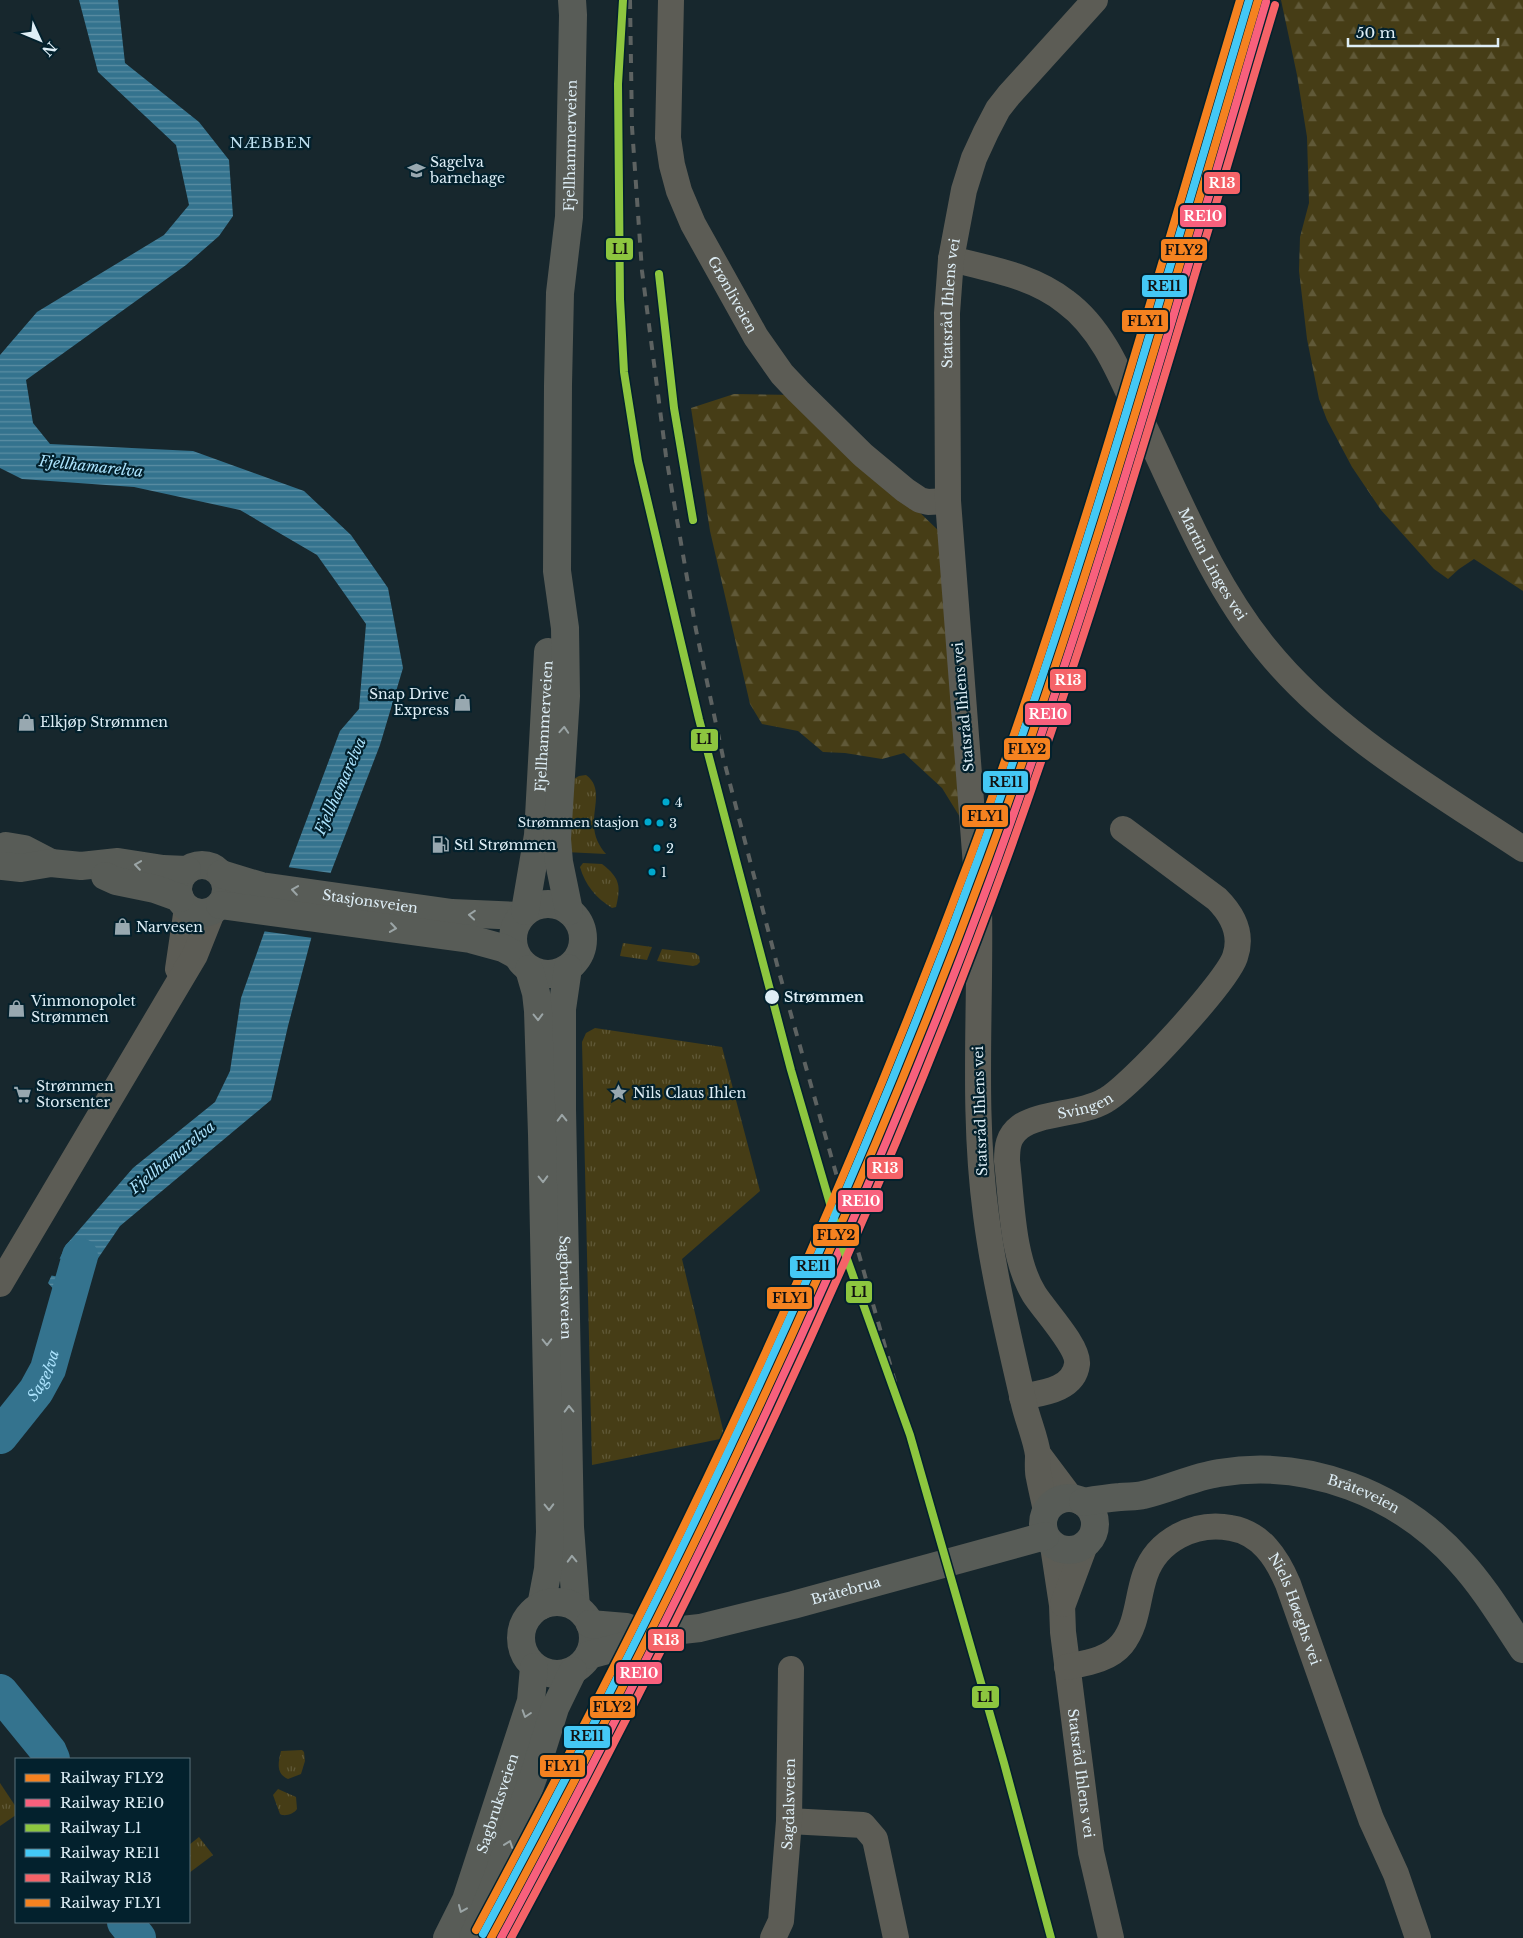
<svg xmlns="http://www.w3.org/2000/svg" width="1523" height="1938" viewBox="0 0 1523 1938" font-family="'Libre Baskerville',serif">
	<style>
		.grass { fill: url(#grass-tufts) }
		.forest { fill: url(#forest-firs) }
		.water { fill: url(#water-rules) }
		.pier { fill: #17272d }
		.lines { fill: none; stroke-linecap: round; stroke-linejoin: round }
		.river { stroke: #34738e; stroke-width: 36 }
		.minor { stroke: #5c5c55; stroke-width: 26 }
		.major { stroke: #585c57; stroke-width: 28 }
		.rail { stroke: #5d6261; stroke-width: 4; stroke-dasharray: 9 9; stroke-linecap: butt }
		.rail-1-casing { stroke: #03212d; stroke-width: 11 }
		.rail-2-casing { stroke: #03212d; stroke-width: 11 }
		.rail-3-casing { stroke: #03212d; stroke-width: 11 }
		.rail-4-casing { stroke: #03212d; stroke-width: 11 }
		.rail-5-casing { stroke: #03212d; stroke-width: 11 }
		.rail-6-casing { stroke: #03212d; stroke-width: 11 }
		.rail-1 { stroke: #f58220; stroke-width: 8 }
		.rail-2 { stroke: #f8607d; stroke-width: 8 }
		.rail-3 { stroke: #8dc63f; stroke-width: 8 }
		.rail-4 { stroke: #44c8f5; stroke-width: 8 }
		.rail-5 { stroke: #f56368; stroke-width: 8 }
		.rail-6 { stroke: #f58220; stroke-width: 8 }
		.oneway { stroke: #9ba5a6 }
		.bus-dot { fill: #00a9ce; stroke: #03212d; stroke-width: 2 }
		.stop-dot { fill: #deeef6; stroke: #03212d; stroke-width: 2 }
		.labels { text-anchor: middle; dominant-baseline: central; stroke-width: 4.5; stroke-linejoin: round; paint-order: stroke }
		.bus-label { font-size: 13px; fill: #deeef6; stroke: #03212d; text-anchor: start }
		.street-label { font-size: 14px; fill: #deeef6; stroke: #03212d }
		.poi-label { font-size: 14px; fill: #deeef6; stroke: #03212d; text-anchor: start }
		.stop-label { font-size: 14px; font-weight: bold; fill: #deeef6; stroke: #03212d; text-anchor: start }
		.neighbourhood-label { font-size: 15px; letter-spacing: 1px; fill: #bfe1f1; stroke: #03212d }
		.water-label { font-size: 15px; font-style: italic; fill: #ace4fe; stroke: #03212d }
		.line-badge { stroke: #03212d; stroke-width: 2 }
		.badge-label { font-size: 14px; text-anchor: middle; font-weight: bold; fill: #fff }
		.pale-badge-label { font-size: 14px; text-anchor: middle; font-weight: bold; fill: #111 }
	</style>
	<defs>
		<pattern id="grass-tufts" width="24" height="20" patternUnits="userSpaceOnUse" patternTransform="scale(1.25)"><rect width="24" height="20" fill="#463d16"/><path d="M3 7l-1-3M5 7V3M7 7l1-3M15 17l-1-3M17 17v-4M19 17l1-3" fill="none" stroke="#605938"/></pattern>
		<pattern id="forest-firs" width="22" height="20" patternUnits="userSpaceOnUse" patternTransform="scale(1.25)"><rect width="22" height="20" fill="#463d16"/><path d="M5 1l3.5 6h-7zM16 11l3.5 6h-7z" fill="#605938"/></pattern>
		<pattern id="water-rules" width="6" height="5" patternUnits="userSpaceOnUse" patternTransform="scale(1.25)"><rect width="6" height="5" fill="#34738e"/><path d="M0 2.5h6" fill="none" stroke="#5b8ea4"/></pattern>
	</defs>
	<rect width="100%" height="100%" fill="#17272d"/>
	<g class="grass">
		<path d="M 586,775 C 603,787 593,808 594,825 C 594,836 599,846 606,854 L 565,852 L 570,781 L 579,776 Z"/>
		<path d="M 583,863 L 602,864 C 620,878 621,886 616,907 L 612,908 C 596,898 585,885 580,867 Z"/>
		<polygon points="623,943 652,947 647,960 620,956"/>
		<polygon points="662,949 695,953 699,956 700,962 697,965 693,966 657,961"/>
		<polygon points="595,1028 722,1047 760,1191 682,1259 725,1438 592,1465 582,1042 586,1033"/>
		<path d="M 302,1750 L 304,1752 L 305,1761 L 301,1774 L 288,1779 C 276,1774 278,1763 281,1751 Z"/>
		<polygon points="0,1783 16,1807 16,1815 0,1826"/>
		<path d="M 278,1789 L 296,1797 L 297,1809 C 294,1814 284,1817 280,1814 L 273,1795 Z"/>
		<polygon points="199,1837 213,1855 189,1873 189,1845"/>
	</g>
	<g class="forest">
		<polygon points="1281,0 1523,0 1523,591 1474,559 1459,569 1448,579 1434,569 1381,510 1352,467 1327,420 1319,399 1307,339 1299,271 1300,237 1309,203 1307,137 1297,75"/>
		<polygon points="734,394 798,395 941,533 963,822 942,788 904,753 882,759 845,753 823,752 798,731 762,724 750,704 710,531 691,408"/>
	</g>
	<polygon class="water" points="79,0 118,0 125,63 199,122 229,160 233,216 219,236 186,265 26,380 33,423 50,444 193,451 304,491 351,535 388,588 403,668 380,745 324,890 288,1026 271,1100 120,1226 67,1304 48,1283 66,1245 133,1168 215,1102 230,1071 241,998 264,933 340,731 359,709 366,624 317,555 240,510 134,487 22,479 0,468 0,355 37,312 164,235 189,205 176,145 98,72"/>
	<g class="pier">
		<polygon points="287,867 331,873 313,938 262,931"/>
		<polygon points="57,1258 96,1266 85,1282 49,1275"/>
	</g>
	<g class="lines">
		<g class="river">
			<path id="s1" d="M 0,1436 L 36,1391 L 48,1369 L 80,1256"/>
			<polyline points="0,1692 49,1752 52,1759"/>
			<polyline points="125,1922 138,1938"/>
		</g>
		<g class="minor">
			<path id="s2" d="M 671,0 L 668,138 L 672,165 L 679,191 L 693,224 L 756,337 L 782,374 L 798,391 L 863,455 L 905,490 L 920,500 L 928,502 L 948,501"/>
			<path id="s3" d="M 951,259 C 991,269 1033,276 1066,302 C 1104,330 1122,379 1141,420 C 1179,498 1211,582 1266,649 C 1334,733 1434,790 1523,849"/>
			<polyline points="178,969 187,908"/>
			<polyline points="0,1284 195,955 213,910"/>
			<path id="s4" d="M 1022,1397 C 1042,1393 1074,1390 1077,1364 C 1079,1347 1044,1310 1034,1294 C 1012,1258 1012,1203 1007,1161 C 1007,1147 1008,1136 1020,1127 C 1040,1112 1081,1115 1106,1100 C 1131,1086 1226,983 1235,957 C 1243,934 1233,915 1217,899 L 1123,829"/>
			<polyline points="1038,1454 1071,1498"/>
			<path id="s5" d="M 1046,1511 C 1044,1500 1041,1489 1039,1478 C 1037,1471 1038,1463 1038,1455 C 1036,1439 1028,1421 1024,1404 C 1010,1342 994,1278 986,1215 C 972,1111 981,1008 979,905 L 948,501 L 947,313 L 951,259 L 964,190 L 974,158 L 986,132 L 998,109 L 1009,95 L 1095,0"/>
			<path id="s6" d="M 1053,1546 L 1062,1605 L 1063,1632 L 1091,1852 L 1111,1938"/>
			<polyline points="1063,1604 1085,1545"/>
			<path id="s7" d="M 1067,1667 C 1086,1663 1109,1660 1122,1644 C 1138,1624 1137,1598 1145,1575 C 1157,1540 1195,1521 1231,1528 C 1261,1533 1277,1558 1288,1584 L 1371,1819 L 1396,1874 L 1418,1938"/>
			<polyline points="789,1821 863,1825 875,1839 896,1938"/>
			<path id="s8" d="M 773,1938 L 781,1921 L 789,1821 L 791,1669"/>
		</g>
		<g class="major">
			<polyline points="6,846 24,849 49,862"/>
			<circle cx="202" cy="889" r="24"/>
			<polyline points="3,866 21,868 51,863 81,866 118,862 163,869 187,870"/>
			<path id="s9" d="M 221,874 L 261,886 L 452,913 L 521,916"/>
			<polyline points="105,876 116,881 155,889 180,898"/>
			<circle cx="548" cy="939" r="35"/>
			<polyline points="220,905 470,939 503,948 516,955"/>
			<path id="s10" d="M 525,911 L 538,835 L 548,652"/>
			<path id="s11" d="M 569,911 L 559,862 L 557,839 L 566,696 L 565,628 L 557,571 L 558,385 L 560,293 L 569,217 L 573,15 L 572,0"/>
			<path id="s12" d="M 568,968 L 562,1009 L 562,1109 L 570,1527 L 576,1607"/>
			<polyline points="529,969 536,993 538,1011 542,1134 550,1532 548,1569 541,1606"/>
			<circle cx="1069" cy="1524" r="26"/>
			<path id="s13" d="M 1083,1502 C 1095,1500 1108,1498 1120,1497 C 1128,1496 1136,1497 1143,1495 C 1169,1489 1193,1477 1219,1473 C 1308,1458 1400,1494 1459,1560 C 1484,1587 1503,1619 1523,1649"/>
			<circle cx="557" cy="1638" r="36"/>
			<path id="s14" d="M 590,1624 L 626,1627 L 646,1634 L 700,1628 L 793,1605 L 1045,1536"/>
			<polyline points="589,1655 627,1645 646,1634"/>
			<path id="s15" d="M 447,1938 L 466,1900 L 531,1701 L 534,1667"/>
			<polyline points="473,1938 496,1881 535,1772 555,1708 573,1671"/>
		</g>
		<polyline class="rail" points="630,0 632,127 642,271 666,456 696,630 723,757 779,972 916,1456"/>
		<defs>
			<path id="rail-1" d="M 491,1938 C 679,1590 850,1233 987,861 C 1091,579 1172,288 1258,0"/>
			<path id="rail-2" d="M 501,1938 C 688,1590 860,1234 996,863 C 1099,580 1181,290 1266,2"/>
			<g id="rail-3">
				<polyline points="623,0 618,84 620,299 624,372 638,461 699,719 791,1070 842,1245 910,1435 1004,1763 1051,1938"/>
				<polyline points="659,274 674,408 693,520"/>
			</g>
			<path id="rail-4" d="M 483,1934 C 671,1586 841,1231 978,859 C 1082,578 1163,288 1249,0"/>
			<path id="rail-5" d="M 511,1938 C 698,1591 870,1235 1005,864 C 1107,582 1189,293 1275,5"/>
			<path id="rail-6" d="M 476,1930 C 545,1801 613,1671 677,1540 C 786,1318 883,1089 970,858 C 1074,577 1154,287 1240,0"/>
		</defs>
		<use href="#rail-1" class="rail-1-casing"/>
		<use href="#rail-2" class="rail-2-casing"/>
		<use href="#rail-3" class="rail-3-casing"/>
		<use href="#rail-4" class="rail-4-casing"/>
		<use href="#rail-5" class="rail-5-casing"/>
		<use href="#rail-6" class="rail-6-casing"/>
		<use href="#rail-1" class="rail-1"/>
		<use href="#rail-2" class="rail-2"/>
		<use href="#rail-3" class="rail-3"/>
		<use href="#rail-4" class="rail-4"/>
		<use href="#rail-5" class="rail-5"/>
		<use href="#rail-6" class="rail-6"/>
	</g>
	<defs><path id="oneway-chevron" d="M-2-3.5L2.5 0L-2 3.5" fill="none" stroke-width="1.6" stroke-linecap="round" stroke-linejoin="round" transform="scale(1.25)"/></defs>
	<g class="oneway">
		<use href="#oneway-chevron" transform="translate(564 730) rotate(-86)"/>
		<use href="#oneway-chevron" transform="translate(138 865) rotate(-172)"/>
		<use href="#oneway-chevron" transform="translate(295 890) rotate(-172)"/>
		<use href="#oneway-chevron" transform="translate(472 915) rotate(-175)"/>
		<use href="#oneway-chevron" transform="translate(393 928) rotate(8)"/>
		<use href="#oneway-chevron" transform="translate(538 1017) rotate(89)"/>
		<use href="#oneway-chevron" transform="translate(562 1118) rotate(-91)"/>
		<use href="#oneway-chevron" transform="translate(543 1179) rotate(89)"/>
		<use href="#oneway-chevron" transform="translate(547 1342) rotate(89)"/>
		<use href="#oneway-chevron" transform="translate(569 1409) rotate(-91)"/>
		<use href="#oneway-chevron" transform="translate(549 1507) rotate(89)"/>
		<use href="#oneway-chevron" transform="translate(572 1559) rotate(-92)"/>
		<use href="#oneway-chevron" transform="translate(526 1714) rotate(108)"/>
		<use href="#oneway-chevron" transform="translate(509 1844) rotate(-70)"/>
		<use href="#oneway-chevron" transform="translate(462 1909) rotate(113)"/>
	</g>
	<defs>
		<symbol id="school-bare" viewBox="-9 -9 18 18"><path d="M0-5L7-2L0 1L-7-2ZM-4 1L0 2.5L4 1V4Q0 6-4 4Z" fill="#98a8b0" stroke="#03212d" stroke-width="2.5" paint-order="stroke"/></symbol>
		<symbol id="shop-bare" viewBox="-9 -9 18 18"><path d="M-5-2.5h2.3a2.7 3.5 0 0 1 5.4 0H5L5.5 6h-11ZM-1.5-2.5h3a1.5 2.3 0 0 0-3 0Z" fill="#98a8b0" stroke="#03212d" stroke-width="2.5" paint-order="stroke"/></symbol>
		<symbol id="fuel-bare" viewBox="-9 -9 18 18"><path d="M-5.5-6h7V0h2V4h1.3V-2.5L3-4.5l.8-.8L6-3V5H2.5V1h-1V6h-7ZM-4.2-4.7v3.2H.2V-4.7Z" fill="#98a8b0" stroke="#03212d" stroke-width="2.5" paint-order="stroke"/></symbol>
		<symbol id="sight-bare" viewBox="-9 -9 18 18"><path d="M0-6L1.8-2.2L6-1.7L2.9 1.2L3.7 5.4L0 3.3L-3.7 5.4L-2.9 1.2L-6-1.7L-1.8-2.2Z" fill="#98a8b0" stroke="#03212d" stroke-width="2.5" paint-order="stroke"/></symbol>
		<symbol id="supermarket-bare" viewBox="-9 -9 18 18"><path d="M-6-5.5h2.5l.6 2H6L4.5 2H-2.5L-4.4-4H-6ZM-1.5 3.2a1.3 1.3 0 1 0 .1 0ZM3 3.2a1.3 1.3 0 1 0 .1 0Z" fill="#98a8b0" stroke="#03212d" stroke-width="2.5" paint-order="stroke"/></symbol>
	</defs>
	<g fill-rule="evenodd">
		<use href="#school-bare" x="404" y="158" width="25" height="25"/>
		<use href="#shop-bare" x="450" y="690" width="25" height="25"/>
		<use href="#shop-bare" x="14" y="710" width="25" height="25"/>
		<use href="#fuel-bare" x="428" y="832" width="25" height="25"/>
		<use href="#shop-bare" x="110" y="914" width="25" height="25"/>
		<use href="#shop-bare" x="4" y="996" width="25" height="25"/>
		<use href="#sight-bare" x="606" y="1080" width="25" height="25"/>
		<use href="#supermarket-bare" x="10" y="1082" width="25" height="25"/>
	</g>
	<g class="bus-dot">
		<circle cx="666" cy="802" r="4.5"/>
		<circle cx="648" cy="822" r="4.5"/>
		<circle cx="660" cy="823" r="4.5"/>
		<circle cx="657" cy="848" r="4.5"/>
		<circle cx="652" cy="872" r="4.5"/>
	</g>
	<circle class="stop-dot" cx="772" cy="997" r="8"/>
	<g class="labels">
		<g class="bus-label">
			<text x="675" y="802">4</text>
			<text x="639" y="822" text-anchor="end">Strømmen stasjon</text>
			<text x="669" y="823">3</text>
			<text x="666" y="848">2</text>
			<text x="661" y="872">1</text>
		</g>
		<g class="street-label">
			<text stroke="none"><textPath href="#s11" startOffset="768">Fjellhammerveien</textPath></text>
			<text stroke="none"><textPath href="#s2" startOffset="309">Grønliveien</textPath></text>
			<text stroke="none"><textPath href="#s5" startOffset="1216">Statsråd Ihlens vei</textPath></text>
			<text stroke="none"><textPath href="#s3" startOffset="426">Martin Linges vei</textPath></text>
			<text transform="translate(963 707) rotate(-95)">Statsråd Ihlens vei</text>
			<text stroke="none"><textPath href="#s10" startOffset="186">Fjellhammerveien</textPath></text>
			<text stroke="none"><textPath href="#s9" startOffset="152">Stasjonsveien</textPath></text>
			<text stroke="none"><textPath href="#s4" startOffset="396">Svingen</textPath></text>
			<text transform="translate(980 1111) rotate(-92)">Statsråd Ihlens vei</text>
			<text stroke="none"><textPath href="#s12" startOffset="320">Sagbruksveien</textPath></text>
			<text stroke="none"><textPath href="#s13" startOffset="288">Bråteveien</textPath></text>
			<text stroke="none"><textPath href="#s14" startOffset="262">Bråtebrua</textPath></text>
			<text stroke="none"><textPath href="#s7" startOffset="350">Niels Høeghs vei</textPath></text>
			<text stroke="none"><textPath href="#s6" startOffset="229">Statsråd Ihlens vei</textPath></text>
			<text stroke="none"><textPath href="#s15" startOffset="144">Sagbruksveien</textPath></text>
			<text stroke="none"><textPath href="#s8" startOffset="136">Sagdalsveien</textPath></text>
		</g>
		<g class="poi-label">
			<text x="430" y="162">Sagelva<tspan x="430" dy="16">barnehage</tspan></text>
			<text x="449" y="694" text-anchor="end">Snap Drive<tspan x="449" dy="16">Express</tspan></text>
			<text x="40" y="722">Elkjøp Strømmen</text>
			<text x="454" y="845">St1 Strømmen</text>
			<text x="136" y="927">Narvesen</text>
			<text x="31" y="1001">Vinmonopolet<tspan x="31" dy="16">Strømmen</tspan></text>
			<text x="36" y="1086">Strømmen<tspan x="36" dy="16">Storsenter</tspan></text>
			<text x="633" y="1093">Nils Claus Ihlen</text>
		</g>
		<g class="stop-label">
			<text x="784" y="997">Strømmen</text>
		</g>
		<g class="neighbourhood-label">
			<text x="271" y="142">NÆBBEN</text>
		</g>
		<g class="water-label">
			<text transform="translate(91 466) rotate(6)">Fjellhamarelva</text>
			<text transform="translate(340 786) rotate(-66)">Fjellhamarelva</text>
			<text transform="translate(172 1157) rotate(-39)">Fjellhamarelva</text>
			<text stroke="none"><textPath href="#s1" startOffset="75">Sagelva</textPath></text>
		</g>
	</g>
	<g class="line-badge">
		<rect x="1203" y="171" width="38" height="24" rx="5" fill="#f56368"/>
		<rect x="1179" y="204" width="48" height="24" rx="5" fill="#f8607d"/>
		<rect x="605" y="237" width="29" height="24" rx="5" fill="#8dc63f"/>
		<rect x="1160" y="238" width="48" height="24" rx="5" fill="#f58220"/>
		<rect x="1141" y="274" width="47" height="24" rx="5" fill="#44c8f5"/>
		<rect x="1121" y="309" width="48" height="24" rx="5" fill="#f58220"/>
		<rect x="1049" y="668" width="38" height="24" rx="5" fill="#f56368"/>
		<rect x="1024" y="702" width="48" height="24" rx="5" fill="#f8607d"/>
		<rect x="690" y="728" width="29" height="24" rx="5" fill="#8dc63f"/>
		<rect x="1003" y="737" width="48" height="24" rx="5" fill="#f58220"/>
		<rect x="982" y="770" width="47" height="24" rx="5" fill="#44c8f5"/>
		<rect x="961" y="804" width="48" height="24" rx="5" fill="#f58220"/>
		<rect x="866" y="1156" width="38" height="24" rx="5" fill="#f56368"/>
		<rect x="837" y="1189" width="47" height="24" rx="5" fill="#f8607d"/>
		<rect x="812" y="1223" width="48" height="24" rx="5" fill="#f58220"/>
		<rect x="789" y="1255" width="47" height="24" rx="5" fill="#44c8f5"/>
		<rect x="845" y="1280" width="28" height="24" rx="5" fill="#8dc63f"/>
		<rect x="766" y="1286" width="47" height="24" rx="5" fill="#f58220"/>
		<rect x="647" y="1628" width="38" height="24" rx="5" fill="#f56368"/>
		<rect x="615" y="1661" width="48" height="24" rx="5" fill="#f8607d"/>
		<rect x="971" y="1685" width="29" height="24" rx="5" fill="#8dc63f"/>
		<rect x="589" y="1695" width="47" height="24" rx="5" fill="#f58220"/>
		<rect x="563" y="1725" width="48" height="24" rx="5" fill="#44c8f5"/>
		<rect x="539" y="1754" width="47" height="24" rx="5" fill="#f58220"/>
	</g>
	<g class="badge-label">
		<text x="1222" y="188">R13</text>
		<text x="1203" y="221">RE10</text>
		<text x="1068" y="685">R13</text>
		<text x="1048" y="719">RE10</text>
		<text x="885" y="1173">R13</text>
		<text x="861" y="1206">RE10</text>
		<text x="666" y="1645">R13</text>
		<text x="639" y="1678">RE10</text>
	</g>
	<g class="pale-badge-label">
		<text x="620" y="254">L1</text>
		<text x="1184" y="255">FLY2</text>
		<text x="1164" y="291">RE11</text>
		<text x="1145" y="326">FLY1</text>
		<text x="704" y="744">L1</text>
		<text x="1027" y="754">FLY2</text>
		<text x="1006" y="787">RE11</text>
		<text x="985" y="821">FLY1</text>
		<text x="836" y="1240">FLY2</text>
		<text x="813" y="1271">RE11</text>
		<text x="859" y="1297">L1</text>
		<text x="790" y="1303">FLY1</text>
		<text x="985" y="1702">L1</text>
		<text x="612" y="1712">FLY2</text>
		<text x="587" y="1741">RE11</text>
		<text x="562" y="1771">FLY1</text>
	</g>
	<rect x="15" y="1758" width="175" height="165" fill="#03212d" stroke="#5b737d"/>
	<rect x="25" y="1774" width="25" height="8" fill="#f58220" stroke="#5b737d"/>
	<text x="60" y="1783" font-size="15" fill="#deeef6">Railway FLY2</text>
	<rect x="25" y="1799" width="25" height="8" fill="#f8607d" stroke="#5b737d"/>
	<text x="60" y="1808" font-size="15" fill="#deeef6">Railway RE10</text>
	<rect x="25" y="1824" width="25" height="8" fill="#8dc63f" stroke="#5b737d"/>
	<text x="60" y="1833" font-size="15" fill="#deeef6">Railway L1</text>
	<rect x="25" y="1849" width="25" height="8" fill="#44c8f5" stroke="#5b737d"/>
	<text x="60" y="1858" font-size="15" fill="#deeef6">Railway RE11</text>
	<rect x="25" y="1874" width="25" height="8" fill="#f56368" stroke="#5b737d"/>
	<text x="60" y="1883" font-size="15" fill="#deeef6">Railway R13</text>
	<rect x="25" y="1899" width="25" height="8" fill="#f58220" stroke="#5b737d"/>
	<text x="60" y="1908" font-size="15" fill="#deeef6">Railway FLY1</text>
	<g transform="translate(40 40) rotate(134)" stroke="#03212d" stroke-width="4" paint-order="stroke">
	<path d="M0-4L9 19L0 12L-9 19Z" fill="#deeef6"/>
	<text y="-8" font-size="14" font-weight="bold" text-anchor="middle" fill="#deeef6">N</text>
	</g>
	<path d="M1348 38v8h150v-8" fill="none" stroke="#deeef6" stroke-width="2.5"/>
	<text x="1356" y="38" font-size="15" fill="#deeef6" stroke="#03212d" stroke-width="4" paint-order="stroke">50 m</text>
</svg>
